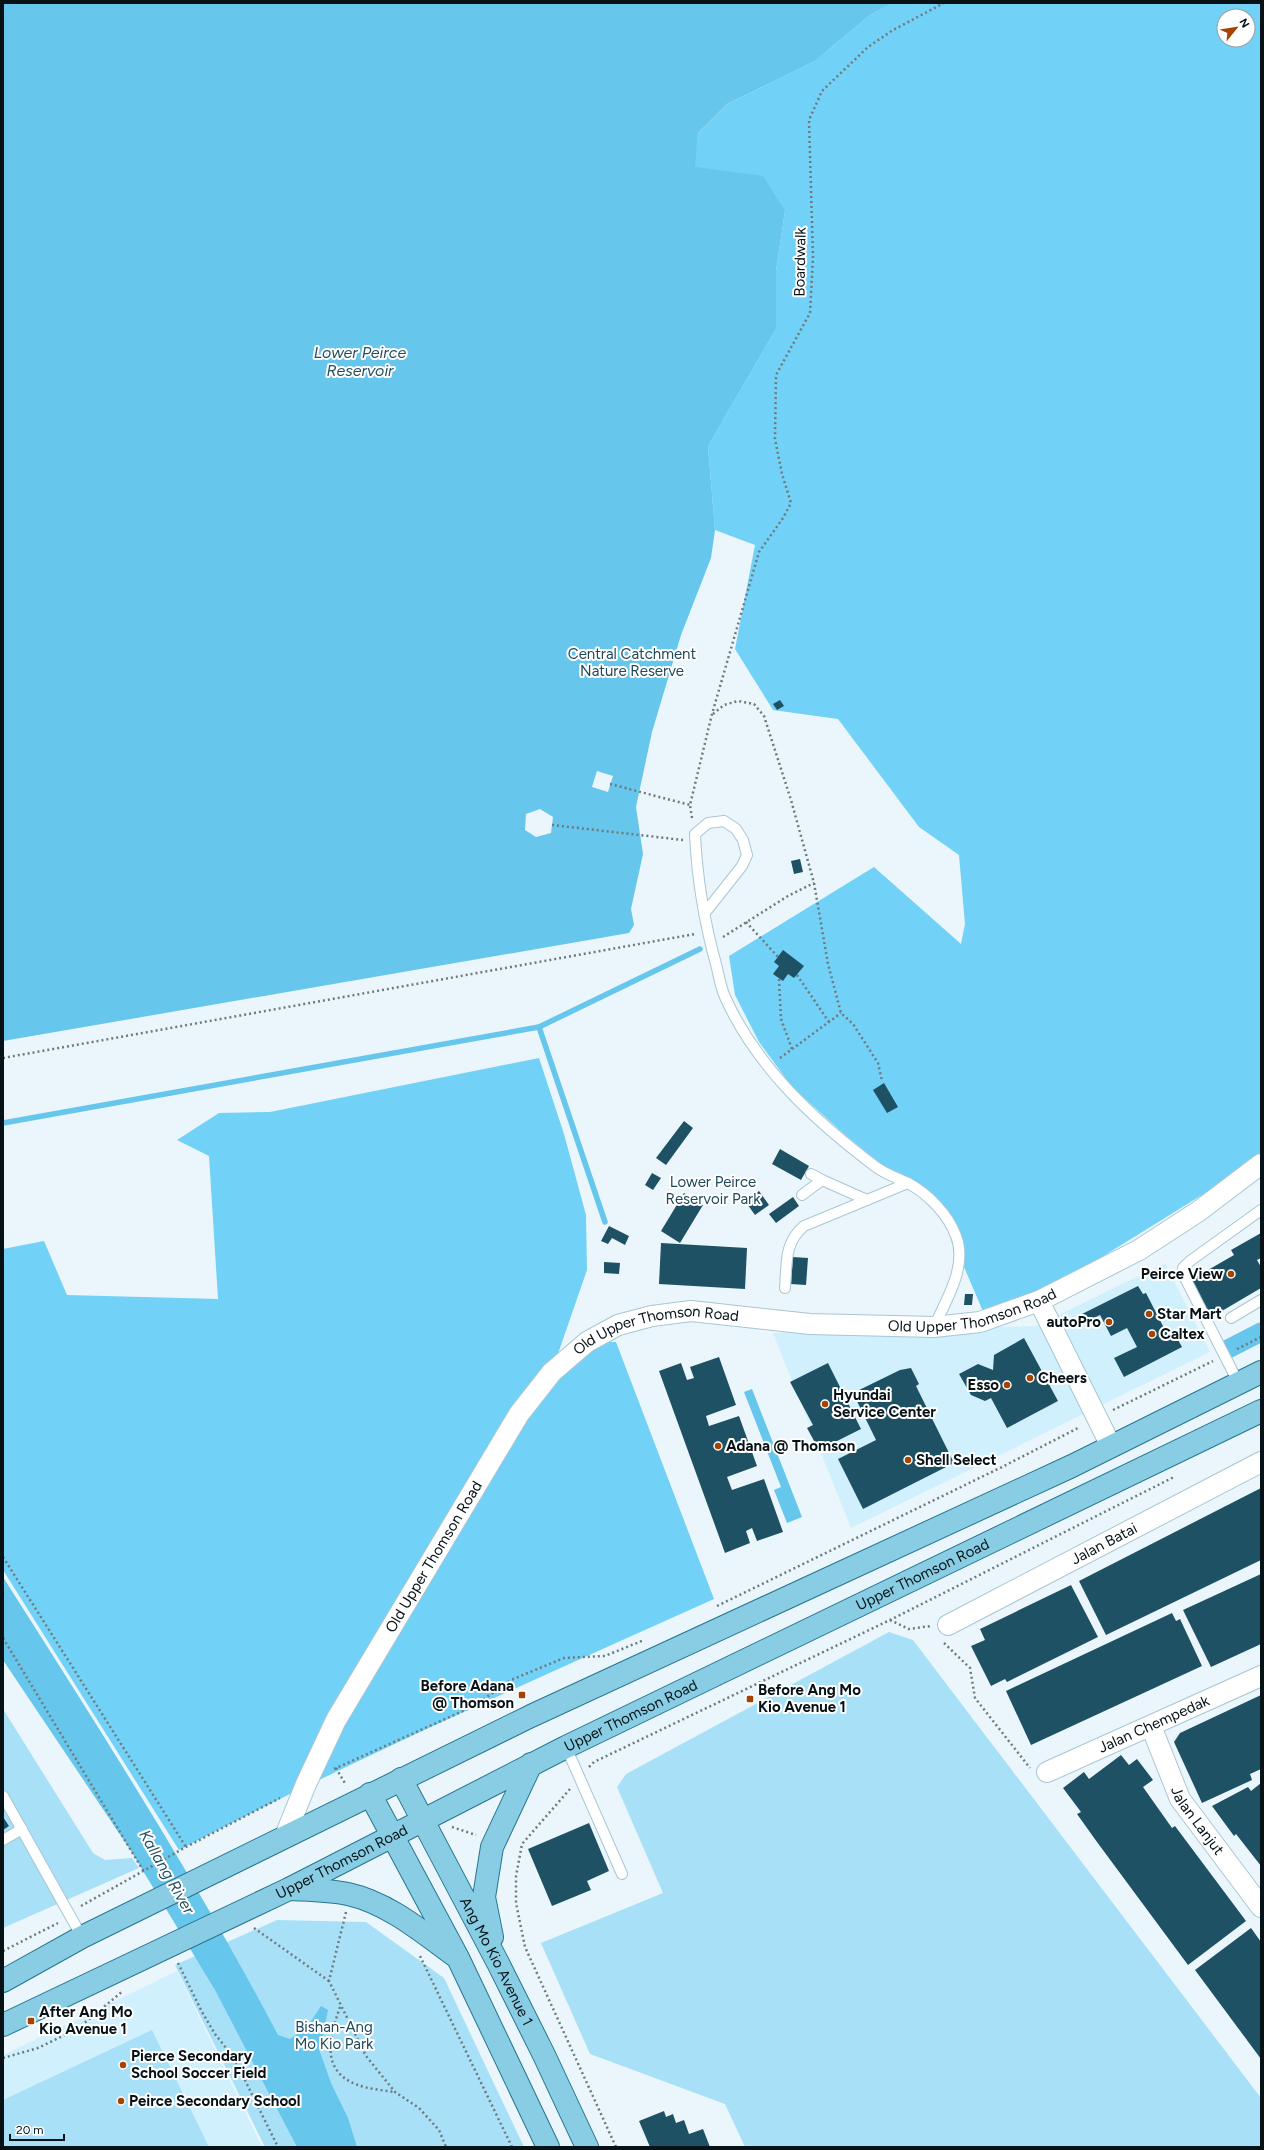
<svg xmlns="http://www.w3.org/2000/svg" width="1264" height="2150" viewBox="0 0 1264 2150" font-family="Figtree,sans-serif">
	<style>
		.built { fill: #d0f0fe }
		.green { fill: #a8e0f8 }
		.forest { fill: #71d1f6; fill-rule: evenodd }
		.water { fill: #66c6eb }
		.pier { fill: #eaf6fc }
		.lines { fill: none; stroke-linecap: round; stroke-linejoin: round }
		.stream { stroke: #66c6eb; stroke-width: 5.5 }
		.canal { stroke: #66c6eb; stroke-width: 19 }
		.building { fill: #1e5164 }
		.lane-casing { stroke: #a8c6d4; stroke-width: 12 }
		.street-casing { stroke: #a8c6d4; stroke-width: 22 }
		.primary-casing { stroke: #287590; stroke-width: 24 }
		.path { stroke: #6f7a7f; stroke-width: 2.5; stroke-dasharray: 2 3; stroke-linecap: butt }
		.lane { stroke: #fff; stroke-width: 10 }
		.street { stroke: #fff; stroke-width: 20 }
		.primary { stroke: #88cde4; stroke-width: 22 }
		.poi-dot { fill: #a54300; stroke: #fff; stroke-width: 1.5 }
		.labels { text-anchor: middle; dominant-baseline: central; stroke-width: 4; stroke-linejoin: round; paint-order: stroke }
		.street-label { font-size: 15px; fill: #071216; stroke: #fff }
		.park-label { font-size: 15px; fill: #204a5a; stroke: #fff }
		.poi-label { font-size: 15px; font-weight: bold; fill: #071216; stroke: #fff; text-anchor: start }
		.water-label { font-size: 16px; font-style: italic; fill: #254f5f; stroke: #fff }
	</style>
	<rect width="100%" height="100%" fill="#eaf6fc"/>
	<g class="built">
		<polygon points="1165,1263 1210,1352 851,1528 773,1333 1036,1326"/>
		<polygon points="177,1971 262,2147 3,2147 3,2055"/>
	</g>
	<g class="green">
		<polygon points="889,1632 913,1640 1261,2098 1261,2147 745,2147 725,2104 590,2054 541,1943 663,1893 617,1787 626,1774"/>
		<polygon points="3,1709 93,1853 105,1860 132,1858 139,1868 3,1928"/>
		<polygon points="277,1920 366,1922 444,1978 524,2147 265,2147 175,1965"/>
		<polygon points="152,2030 209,2147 3,2147 3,2100"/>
	</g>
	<g class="forest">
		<path d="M 893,3 L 1261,3 L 1261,1153 L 1239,1172 L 1068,1278 L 985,1316 L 961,1260 L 948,1222 L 917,1193 L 844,1134 L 792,1087 L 759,1042 L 735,995 L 729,956 L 874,867 L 961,944 L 965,924 L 959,855 L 919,827 L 838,719 L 773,710 L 735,649 L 755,545 L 715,530 L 708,446 L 776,329 L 776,271 L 785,211 L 694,167 L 698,133 L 727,104 L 815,61 L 870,15 ZM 1224,16 L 1248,16 L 1248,40 L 1224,40 Z"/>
		<path d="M 539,1058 L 564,1134 L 586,1215 L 587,1270 L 552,1371 L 587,1342 L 616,1342 L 714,1599 C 534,1680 354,1759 179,1850 L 3,1570 L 3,1249 L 44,1241 L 67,1295 L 218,1299 L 209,1156 L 177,1140 L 219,1113 L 270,1112 Z"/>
	</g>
	<g class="water">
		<polygon points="3,3 893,3 870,15 815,61 727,104 698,133 695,167 763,176 785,211 776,271 776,329 708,446 715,530 711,558 681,635 652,732 636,807 643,854 631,909 634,925 629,933 3,1041"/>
		<polygon points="752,1389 802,1517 787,1523 774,1490 781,1487 744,1392"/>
		<path d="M 3,1577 C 98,1727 195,1877 278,2035 L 290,2039 L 307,2027 L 321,2006 L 328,2010 L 320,2052 L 331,2083 L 348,2118 L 357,2147 L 297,2147 L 215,1990 L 131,1851 L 3,1660 Z"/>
	</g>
	<g class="pier">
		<polygon points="597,771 613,776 608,792 592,787"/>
		<polygon points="540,809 553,817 551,833 536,837 525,830 526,814"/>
	</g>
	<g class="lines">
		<g class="stream">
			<polyline points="539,1027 700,949"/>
			<polyline points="3,1123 539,1027 605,1222"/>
		</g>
		<polyline class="canal" points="1228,1349 1261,1332"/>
	</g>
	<g class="building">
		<polygon points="780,700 784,706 777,710 773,704"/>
		<polygon points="800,859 803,872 794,874 791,861"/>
		<polygon points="783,950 804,966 794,978 788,974 783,981 773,974 779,966 774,962"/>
		<polygon points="884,1083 898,1107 887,1113 873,1090"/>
		<polygon points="684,1121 693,1128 666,1165 656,1158"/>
		<polygon points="780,1149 809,1166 801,1180 772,1164"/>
		<polygon points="652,1173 661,1178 653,1190 645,1185"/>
		<polygon points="759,1191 769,1205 755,1215 745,1201"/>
		<polygon points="684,1193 703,1205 680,1243 661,1231"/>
		<polygon points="793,1197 799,1206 776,1223 769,1214"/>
		<polygon points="609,1226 629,1236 625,1245 612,1238 608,1244 601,1241"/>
		<polygon points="1261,1233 1261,1258 1257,1260 1261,1267 1261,1288 1210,1318 1189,1281 1234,1255 1231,1250"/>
		<polygon points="661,1243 747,1248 745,1289 659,1284"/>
		<polygon points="793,1257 808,1258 806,1285 791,1284"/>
		<polygon points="604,1262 620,1263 619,1274 604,1273"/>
		<polygon points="1138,1286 1143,1294 1146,1293 1166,1332 1172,1329 1182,1347 1124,1377 1114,1358 1137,1347 1127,1328 1111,1336 1100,1315 1084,1323 1080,1315"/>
		<polygon points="965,1294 973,1294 972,1305 964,1305"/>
		<polygon points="1024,1338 1058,1401 1007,1428 991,1398 985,1401 971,1395 959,1374 978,1364 993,1370 994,1355"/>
		<polygon points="719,1357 736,1405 706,1416 709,1426 739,1416 757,1466 727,1477 732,1490 764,1479 783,1532 757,1541 752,1528 746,1531 750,1543 725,1553 659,1371 681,1363 687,1380 694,1378 690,1367"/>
		<polygon points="828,1363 861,1429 819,1450 807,1428 813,1425 790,1382"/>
		<polygon points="911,1368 919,1384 916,1386 954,1463 863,1509 838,1459 876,1440 853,1393 900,1370"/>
		<polygon points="1261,1488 1261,1560 1106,1635 1079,1581"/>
		<polygon points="1261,1574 1261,1644 1211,1667 1183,1610"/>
		<polygon points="1071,1585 1098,1637 1007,1682 1005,1679 991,1686 971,1646 985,1640 980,1629"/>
		<polygon points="1172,1613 1176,1621 1180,1619 1202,1666 1031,1745 1006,1691"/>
		<polygon points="1261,1695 1261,1769 1250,1774 1252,1780 1202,1803 1174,1742 1180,1733"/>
		<polygon points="1121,1755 1129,1765 1137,1759 1153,1780 1143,1787 1172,1828 1175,1826 1246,1921 1188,1965 1097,1842 1077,1814 1081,1812 1063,1788 1084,1772 1089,1779"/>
		<polygon points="1261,1783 1261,1866 1236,1834 1234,1836 1212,1806 1248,1787 1251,1791"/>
		<polygon points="3,1817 9,1826 3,1830"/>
		<polygon points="589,1823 609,1871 587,1881 591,1890 552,1906 528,1849"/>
		<polygon points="1251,1928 1261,1942 1261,2059 1195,1970"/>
		<polygon points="664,2111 666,2117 673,2114 676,2123 684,2120 689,2134 703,2129 710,2147 650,2147 639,2121"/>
	</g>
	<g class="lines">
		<defs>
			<g id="lane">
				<path d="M 704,914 L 742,866 L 747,855 L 743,840 L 736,829 L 724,821 L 708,823 L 695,834 C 697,879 705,925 717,968 C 719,977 721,988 725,997 C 757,1068 815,1121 876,1167 C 887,1175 896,1177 908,1183 C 928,1194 948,1214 956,1236 C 968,1266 946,1300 934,1327"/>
				<polyline points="811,1174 822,1180"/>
				<polyline points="802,1195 822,1180 867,1200"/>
				<path d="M 785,1288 C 787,1263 784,1243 804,1226 L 908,1183"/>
				<polyline points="1231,1318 1261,1300"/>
				<polyline points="1239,1384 1184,1276 1183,1268 1190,1261 1261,1210"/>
				<polyline points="566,1747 622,1874"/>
				<polyline points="3,1796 82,1937"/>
				<polyline points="3,1840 22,1829"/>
			</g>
			<g id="street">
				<polyline points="1039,1301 1111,1446"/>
				<path id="s1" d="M 948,1625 L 1261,1462"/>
				<path id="s2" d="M 1151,1726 L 1180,1799 L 1261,1907"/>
				<path id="s3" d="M 1047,1772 L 1261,1676"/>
				<path id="s4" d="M 285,1836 L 306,1784 L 336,1720 L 519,1414 L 552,1372 L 587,1342 L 618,1325 L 652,1316 L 691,1311 L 810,1324 L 934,1327 L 980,1322 L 1039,1301 L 1139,1250 L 1199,1211 L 1261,1164"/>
			</g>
			<g id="primary">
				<path id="s5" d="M 401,1779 L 498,1963 L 544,2055 L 587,2147"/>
				<polyline points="370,1794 458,1958 548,2147"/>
				<path d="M 289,1889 C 309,1890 329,1890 348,1894 C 388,1903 421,1931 454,1955"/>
				<polyline points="492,1937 484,1897 492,1847 531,1764"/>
				<polyline points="3,1981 82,1937 531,1716 1072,1466 1261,1372"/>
				<path id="s6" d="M 3,2025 L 289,1889 L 566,1747 L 1261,1411"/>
			</g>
		</defs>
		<use href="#lane" class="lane-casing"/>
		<use href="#street" class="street-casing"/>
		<use href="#primary" class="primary-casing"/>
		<g class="path">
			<polyline points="713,714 724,705 738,701 754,704 764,716 791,800 814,883 828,964 841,1013 853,1024 878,1063 882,1081"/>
			<polyline points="610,784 690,805"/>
			<polyline points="692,818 690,805 712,714 759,552 783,518 791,503 782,474 775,439 776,375 810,313 813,258 809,120 822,91 868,47 893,30 944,3"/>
			<polyline points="552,825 683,840"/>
			<polyline points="746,922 778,957"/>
			<polyline points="723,937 788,896 814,883"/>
			<polyline points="797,975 829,1022"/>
			<polyline points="779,979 781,1019 792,1049"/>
			<polyline points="3,1058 695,934"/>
			<polyline points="780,1058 841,1013"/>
			<polyline points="1237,1349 1261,1337"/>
			<polyline points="1113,1410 1213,1361"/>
			<polyline points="3,1557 186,1847"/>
			<polyline points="717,1606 1004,1466 1080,1427"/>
			<polyline points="890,1620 909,1629 931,1626"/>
			<polyline points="3,1638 144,1872"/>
			<polyline points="944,1643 970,1668 975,1698 1030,1768"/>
			<polyline points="589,1767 594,1762 890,1620 1174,1477"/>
			<polyline points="336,1768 346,1785"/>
			<polyline points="334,1769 474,1706 511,1680 564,1658 605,1656 644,1640"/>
			<polyline points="570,1789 522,1844 516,1876 516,1903 525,1947 616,2147"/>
			<polyline points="452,1827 476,1835"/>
			<polyline points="81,1906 186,1847 280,1798"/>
			<polyline points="346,1912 329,1981 366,2056 395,2092 419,2108 439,2130 446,2147"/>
			<polyline points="254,1928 329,1981"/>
			<polyline points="3,1951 58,1923"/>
			<polyline points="420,1956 512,2147"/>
			<polyline points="178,1963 202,2012 215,2034 234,2058 278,2147"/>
			<path d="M 340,2007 C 330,2036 319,2071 358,2085 C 368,2089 382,2090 394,2092"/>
			<polyline points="3,2058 38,2048 77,2029 123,1991"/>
		</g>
		<use href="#lane" class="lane"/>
		<use href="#street" class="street"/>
		<use href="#primary" class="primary"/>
	</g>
	<g class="poi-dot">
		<circle cx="1231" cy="1274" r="4"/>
		<circle cx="1149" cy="1314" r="4"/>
		<circle cx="1109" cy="1322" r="4"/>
		<circle cx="1152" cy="1334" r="4"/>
		<circle cx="1030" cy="1378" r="4"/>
		<circle cx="1007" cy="1385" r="4"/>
		<circle cx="825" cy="1404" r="4"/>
		<circle cx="718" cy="1446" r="4"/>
		<circle cx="908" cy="1460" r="4"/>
		<rect x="518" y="1691" width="8" height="8" rx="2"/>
		<rect x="746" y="1695" width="8" height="8" rx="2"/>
		<rect x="27" y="2017" width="8" height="8" rx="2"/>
		<circle cx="123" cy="2065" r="4"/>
		<circle cx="121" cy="2101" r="4"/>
	</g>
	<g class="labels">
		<g class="street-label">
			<text transform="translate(800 262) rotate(-89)">Boardwalk</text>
			<text stroke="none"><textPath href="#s4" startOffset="977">Old Upper Thomson Road</textPath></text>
			<text stroke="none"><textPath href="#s4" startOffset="654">Old Upper Thomson Road</textPath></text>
			<text stroke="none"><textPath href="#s1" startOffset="176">Jalan Batai</textPath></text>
			<text stroke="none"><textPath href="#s4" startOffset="317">Old Upper Thomson Road</textPath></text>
			<text stroke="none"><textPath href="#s6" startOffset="1024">Upper Thomson Road</textPath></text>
			<text stroke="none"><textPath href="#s6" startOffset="700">Upper Thomson Road</textPath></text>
			<text stroke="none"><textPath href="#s3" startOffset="117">Jalan Chempedak</textPath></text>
			<text stroke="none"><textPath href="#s2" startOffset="106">Jalan Lanjut</textPath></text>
			<text stroke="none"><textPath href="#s6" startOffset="376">Upper Thomson Road</textPath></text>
			<text stroke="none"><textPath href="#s5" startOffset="206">Ang Mo Kio Avenue 1</textPath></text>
		</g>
		<g class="park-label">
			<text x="632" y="654">Central Catchment<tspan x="632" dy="17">Nature Reserve</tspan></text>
			<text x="713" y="1182">Lower Peirce<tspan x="713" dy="17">Reservoir Park</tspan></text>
			<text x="334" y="2027">Bishan-Ang<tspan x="334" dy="17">Mo Kio Park</tspan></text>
		</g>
		<g class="poi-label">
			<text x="1223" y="1274" text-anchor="end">Peirce View</text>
			<text x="1157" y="1314">Star Mart</text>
			<text x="1101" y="1322" text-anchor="end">autoPro</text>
			<text x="1160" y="1334">Caltex</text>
			<text x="1038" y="1378">Cheers</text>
			<text x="999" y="1385" text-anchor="end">Esso</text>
			<text x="833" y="1395">Hyundai<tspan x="833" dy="17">Service Center</tspan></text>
			<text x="726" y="1446">Adana @ Thomson</text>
			<text x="916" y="1460">Shell Select</text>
			<text x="514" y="1686" text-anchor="end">Before Adana<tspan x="514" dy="17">@ Thomson</tspan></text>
			<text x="758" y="1690">Before Ang Mo<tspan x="758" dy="17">Kio Avenue 1</tspan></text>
			<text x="39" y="2012">After Ang Mo<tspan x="39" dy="17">Kio Avenue 1</tspan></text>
			<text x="131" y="2056">Pierce Secondary<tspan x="131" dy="17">School Soccer Field</tspan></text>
			<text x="129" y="2101">Peirce Secondary School</text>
		</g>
		<g class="water-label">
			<text x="360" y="352">Lower Peirce<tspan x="360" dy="18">Reservoir</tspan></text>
			<text transform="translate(167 1872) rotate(60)">Kallang River</text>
		</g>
	</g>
	<rect width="1264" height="2150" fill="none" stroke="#071216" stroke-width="8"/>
	<g transform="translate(1236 28) rotate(60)"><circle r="19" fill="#ffffff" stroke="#9ca0a2"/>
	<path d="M0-3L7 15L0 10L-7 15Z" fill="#a54300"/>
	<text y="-6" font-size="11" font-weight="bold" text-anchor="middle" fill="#071216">N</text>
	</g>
	<path d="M10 2134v6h54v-6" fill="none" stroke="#071216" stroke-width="2"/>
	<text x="16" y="2134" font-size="12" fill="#071216" stroke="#ffffff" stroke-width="3" paint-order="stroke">20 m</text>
</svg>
